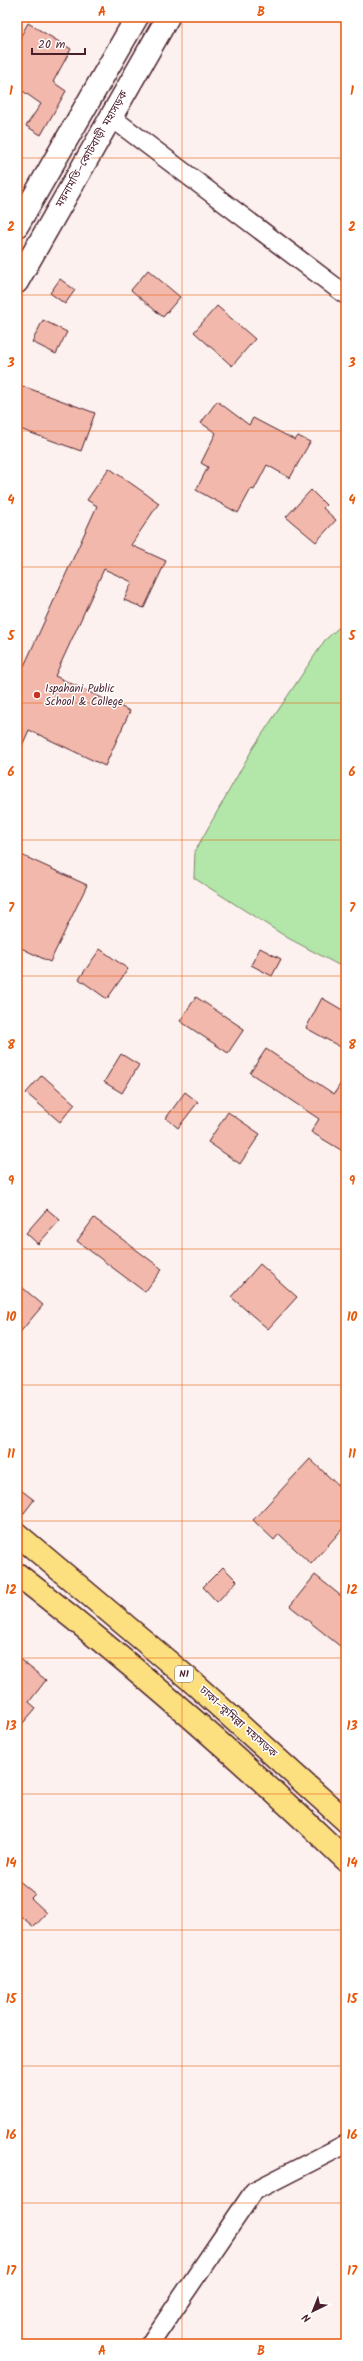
<svg xmlns="http://www.w3.org/2000/svg" width="363" height="2361" viewBox="0 0 363 2361" font-family="Kalam,'Noto Sans Bengali',sans-serif">
	<style>
		.green { fill: #b2e7a9; stroke: #7e836a }
		.building { fill: #f2b8ac; stroke: #4a1f2b }
		.lines { fill: none; stroke-linecap: round; stroke-linejoin: round }
		.minor-casing { stroke: #4a1f2b; stroke-width: 21 }
		.secondary-casing { stroke: #4a1f2b; stroke-width: 25 }
		.trunk-casing { stroke: #4a1f2b; stroke-width: 25 }
		.minor { stroke: #fff; stroke-width: 18 }
		.secondary { stroke: #fff; stroke-width: 22 }
		.trunk { stroke: #fce080; stroke-width: 22 }
		.grid { fill: none; stroke: #e8590c; stroke-width: 1; stroke-opacity: 0.55 }
		.poi-dot { fill: #c8321e; stroke: #fff; stroke-width: 1.5 }
		.labels { text-anchor: middle; dominant-baseline: central; stroke-width: 3; stroke-linejoin: round; paint-order: stroke }
		.shield { fill: #fff; stroke: #80626b; stroke-width: 1 }
		.shield-label { font-size: 10px; font-weight: bold; fill: #4a1f2b }
		.street-label { font-size: 11px; fill: #4a1f2b; stroke: #fff }
		.poi-label { font-size: 11px; fill: #4a1f2b; stroke: #fff; text-anchor: start }
		.neatline { fill: none; stroke: #e8590c; stroke-width: 1.5 }
		.grid-label { font-size: 13px; text-anchor: middle; font-weight: bold; fill: #e8590c }
	</style>
	<rect width="100%" height="100%" fill="#fcf1ee"/>
	<filter id="ink" filterUnits="userSpaceOnUse"><feTurbulence type="fractalNoise" baseFrequency=".025" numOctaves="2"/><feDisplacementMap in="SourceGraphic" scale="8" xChannelSelector="R" yChannelSelector="G"/><feConvolveMatrix kernelMatrix="1 2 1 2 8 2 1 2 1" color-interpolation-filters="sRGB"/></filter>
	<g filter="url(#ink)">
		<polygon class="green" points="346,621 346,969 288,938 194,878 195,851 253,748 325,640"/>
		<g class="building">
			<polygon points="28,23 71,49 53,82 66,91 41,135 26,126 41,104 17,87 17,43"/>
			<polygon points="148,270 180,297 163,317 131,290"/>
			<polygon points="60,279 75,290 65,304 50,293"/>
			<polygon points="217,306 255,339 232,366 194,332"/>
			<polygon points="43,320 67,332 56,354 32,342"/>
			<polygon points="17,384 95,413 81,451 17,428"/>
			<polygon points="217,401 249,425 253,418 295,440 298,436 310,442 290,478 267,465 254,490 251,489 238,513 196,490 208,467 201,463 216,433 201,423"/>
			<polygon points="109,468 159,503 131,545 166,561 144,608 124,600 132,582 104,569 55,676 130,711 105,766 29,730 17,757 17,662 24,666 97,506 87,500"/>
			<polygon points="311,490 326,505 323,508 336,520 316,542 286,517"/>
			<polygon points="17,853 87,885 50,962 17,946"/>
			<polygon points="260,948 281,959 272,976 251,965"/>
			<polygon points="100,949 128,969 107,999 79,979"/>
			<polygon points="196,997 244,1029 228,1053 180,1021"/>
			<polygon points="322,998 346,1012 346,1050 306,1028"/>
			<polygon points="266,1049 334,1094 346,1075 346,1153 311,1132 319,1119 250,1073"/>
			<polygon points="121,1054 139,1065 122,1093 104,1082"/>
			<polygon points="42,1075 75,1104 60,1122 26,1093"/>
			<polygon points="185,1092 198,1102 178,1128 166,1118"/>
			<polygon points="228,1112 260,1134 240,1164 208,1142"/>
			<polygon points="47,1209 60,1220 38,1244 26,1233"/>
			<polygon points="94,1218 162,1269 145,1292 77,1241"/>
			<polygon points="260,1264 297,1297 268,1329 231,1297"/>
			<polygon points="17,1283 43,1305 17,1336"/>
			<polygon points="310,1459 346,1493 346,1525 311,1564 279,1534 274,1540 253,1520"/>
			<polygon points="17,1487 34,1500 17,1522"/>
			<polygon points="223,1567 237,1581 217,1602 203,1587"/>
			<polygon points="315,1575 346,1600 346,1651 290,1606"/>
			<polygon points="17,1657 46,1680 29,1702 36,1708 17,1730"/>
			<polygon points="17,1879 35,1894 31,1898 47,1913 34,1927 18,1914 17,1916"/>
		</g>
		<g class="lines">
			<defs>
				<g id="minor">
					<polyline points="111,117 346,295"/>
					<polyline points="150,2344 254,2191 346,2144"/>
				</g>
				<g id="secondary">
					<polyline points="17,226 137,17"/>
					<polyline points="17,282 168,17"/>
				</g>
				<g id="trunk">
					<polyline points="17,1534 189,1679 346,1821"/>
					<path d="M 17,1574 C 132,1663 241,1759 346,1860"/>
				</g>
			</defs>
			<use href="#minor" class="minor-casing"/>
			<use href="#secondary" class="secondary-casing"/>
			<use href="#trunk" class="trunk-casing"/>
			<use href="#minor" class="minor"/>
			<use href="#secondary" class="secondary"/>
			<use href="#trunk" class="trunk"/>
		</g>
	</g>
	<path class="grid" d="M 182,17 L 182,2344M 17,158 L 346,158M 17,295 L 346,295M 17,431 L 346,431M 17,567 L 346,567M 17,703 L 346,703M 17,840 L 346,840M 17,976 L 346,976M 17,1112 L 346,1112M 17,1249 L 346,1249M 17,1385 L 346,1385M 17,1521 L 346,1521M 17,1658 L 346,1658M 17,1794 L 346,1794M 17,1930 L 346,1930M 17,2066 L 346,2066M 17,2203 L 346,2203"/>
	<circle class="poi-dot" cx="37" cy="695" r="4"/>
	<g class="labels">
		<rect class="shield" x="175" y="1666" width="18" height="16" rx="3"/>
		<g class="shield-label">
			<text x="184" y="1674">N1</text>
		</g>
		<g class="street-label">
			<text transform="translate(92 149) rotate(-60)">ময়নামতি–কোটবাড়ী মহাসড়ক</text>
			<text transform="translate(238 1722) rotate(42)">ঢাকা–কুমিল্লা মহাসড়ক</text>
		</g>
		<g class="poi-label">
			<text x="45" y="689">Ispahani Public<tspan x="45" dy="13">School &amp; College</tspan></text>
		</g>
	</g>
	<rect width="363" height="2361" fill="none" stroke="#fff" stroke-width="44"/>
	<g transform="translate(313 2311) rotate(223)" stroke="#ffffff" stroke-width="3" paint-order="stroke">
	<path d="M0-3L7 15L0 10L-7 15Z" fill="#4a1f2b"/>
	<text y="-6" font-size="11" font-weight="bold" text-anchor="middle" fill="#4a1f2b">N</text>
	</g>
	<path d="M32 48v6h53v-6" fill="none" stroke="#4a1f2b" stroke-width="2"/>
	<text x="38" y="48" font-size="12" fill="#4a1f2b" stroke="#ffffff" stroke-width="3" paint-order="stroke">20 m</text>
	<rect x="22" y="22" width="319" height="2317" class="neatline"/>
	<g class="grid-label">
		<text x="102" y="16">A</text>
		<text x="261" y="16">B</text>
		<text x="11" y="95">1</text>
		<text x="352" y="95">1</text>
		<text x="11" y="231">2</text>
		<text x="352" y="231">2</text>
		<text x="11" y="367">3</text>
		<text x="352" y="367">3</text>
		<text x="11" y="504">4</text>
		<text x="352" y="504">4</text>
		<text x="11" y="640">5</text>
		<text x="352" y="640">5</text>
		<text x="11" y="776">6</text>
		<text x="352" y="776">6</text>
		<text x="11" y="912">7</text>
		<text x="352" y="912">7</text>
		<text x="11" y="1049">8</text>
		<text x="352" y="1049">8</text>
		<text x="11" y="1185">9</text>
		<text x="352" y="1185">9</text>
		<text x="11" y="1321">10</text>
		<text x="352" y="1321">10</text>
		<text x="11" y="1458">11</text>
		<text x="352" y="1458">11</text>
		<text x="11" y="1594">12</text>
		<text x="352" y="1594">12</text>
		<text x="11" y="1730">13</text>
		<text x="352" y="1730">13</text>
		<text x="11" y="1867">14</text>
		<text x="352" y="1867">14</text>
		<text x="11" y="2003">15</text>
		<text x="352" y="2003">15</text>
		<text x="11" y="2139">16</text>
		<text x="352" y="2139">16</text>
		<text x="11" y="2275">17</text>
		<text x="352" y="2275">17</text>
		<text x="102" y="2355">A</text>
		<text x="261" y="2355">B</text>
	</g>
</svg>
